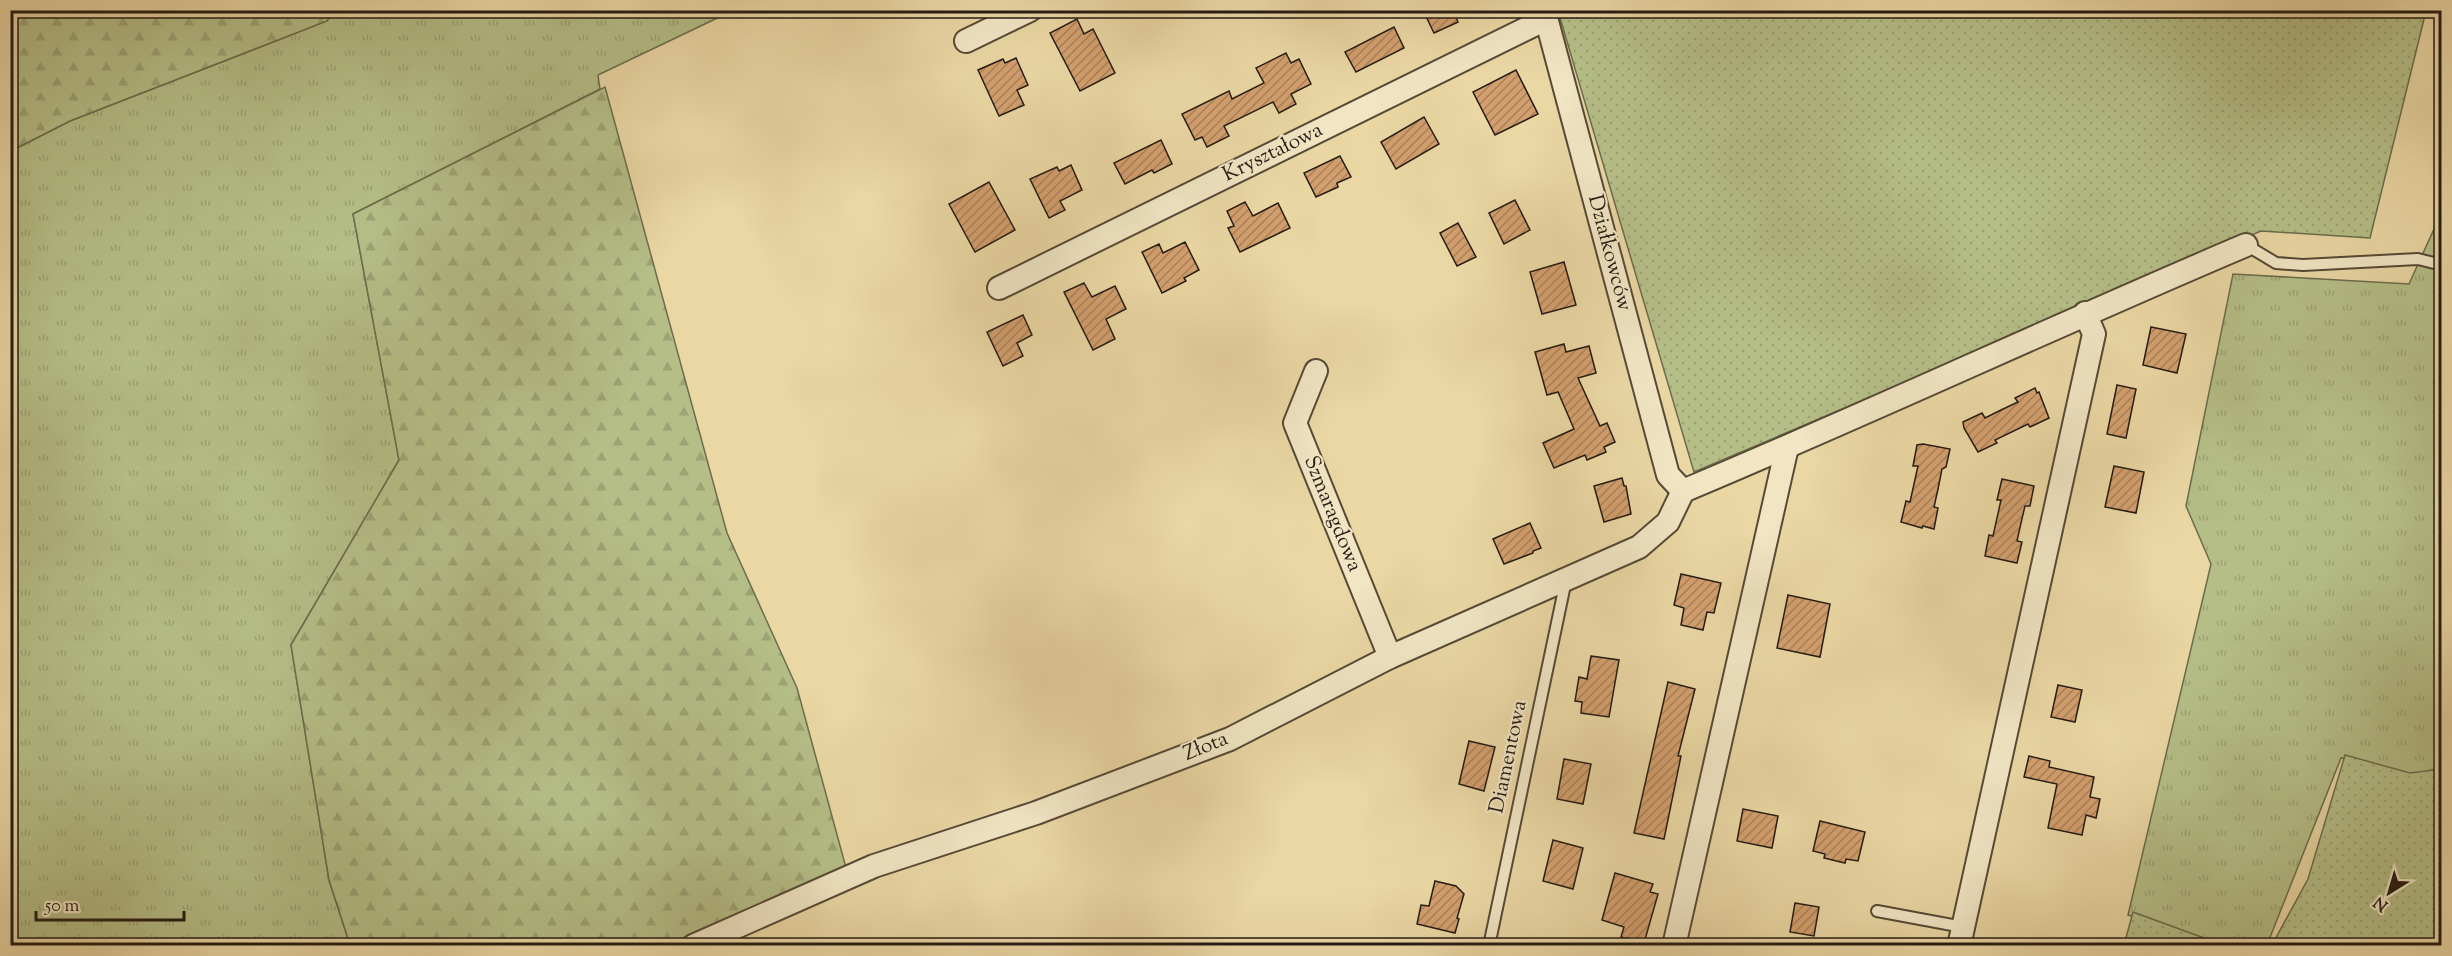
<svg xmlns="http://www.w3.org/2000/svg" width="2452" height="956" viewBox="0 0 2452 956" font-family="'Sorts Mill Goudy',serif">
	<style>
		.grass { fill: url(#grass-tufts); stroke: #6c6c4d; stroke-width: 1.5 }
		.forest { fill: url(#forest-firs); stroke: #6c6c4d; stroke-width: 1.5 }
		.park { fill: url(#park-dots); stroke: #6c6c4d; stroke-width: 1.5 }
		.building { fill: url(#building-hatch); stroke: #241b13; stroke-width: 1.5 }
		.lines { fill: none; stroke-linecap: round; stroke-linejoin: round }
		.lane-casing { stroke: #564a37; stroke-width: 14 }
		.street-casing { stroke: #564a37; stroke-width: 26 }
		.lane { stroke: #f1e5c4; stroke-width: 10 }
		.street { stroke: #f1e5c4; stroke-width: 22 }
		.labels { text-anchor: middle; dominant-baseline: central; stroke-width: 4.5; stroke-linejoin: round; paint-order: stroke }
		.street-label { font-size: 21px; fill: #241b13; stroke: #f1e5c4 }
	</style>
	<defs>
		<pattern id="grass-tufts" width="24" height="20" patternUnits="userSpaceOnUse" patternTransform="scale(1.5)"><rect width="24" height="20" fill="#b5be87"/><path d="M3 7l-1-3M5 7V3M7 7l1-3M15 17l-1-3M17 17v-4M19 17l1-3" fill="none" stroke="#9ca374"/></pattern>
		<pattern id="forest-firs" width="22" height="20" patternUnits="userSpaceOnUse" patternTransform="scale(1.5)"><rect width="22" height="20" fill="#b5be87"/><path d="M5 1l3.5 6h-7zM16 11l3.5 6h-7z" fill="#9ca374"/></pattern>
		<pattern id="park-dots" width="8" height="8" patternUnits="userSpaceOnUse" patternTransform="scale(1.5)"><rect width="8" height="8" fill="#b5be87"/><path d="M2 2h.1M6 6h.1" fill="none" stroke="#9ca374" stroke-width="1.8" stroke-linecap="round"/></pattern>
		<pattern id="building-hatch" width="6" height="6" patternUnits="userSpaceOnUse" patternTransform="scale(1.5)"><rect width="6" height="6" fill="#d39f6e"/><path d="M-1 1l2-2M0 6l6-6M5 7l2-2" fill="none" stroke="#ab8159"/></pattern>
	</defs>
	<rect width="100%" height="100%" fill="#ead7a4"/>
	<filter id="stains"><feTurbulence type="fractalNoise" baseFrequency=".00333" numOctaves="4"/><feColorMatrix values="0 0 0 0 .2 0 0 0 0 .09 0 0 0 0 .02 0 0 0 .5 -.17"/></filter>
	<radialGradient id="worn" r=".72"><stop offset=".6" stop-color="#630" stop-opacity="0"/><stop offset="1" stop-color="#630" stop-opacity=".3"/></radialGradient>
	<g class="grass">
		<polygon points="334,11 732,11 598,75 600,89 353,214 399,460 291,645 329,880 350,945 11,946 11,151 70,121 327,21"/>
		<polygon points="2441,195 2441,767 2415,775 2341,758 2267,945 2210,945 2128,915 2211,564 2186,506 2233,274 2409,284 2434,229"/>
	</g>
	<g class="forest">
		<polygon points="11,10 334,10 334,11 327,21 70,121 11,151"/>
		<polygon points="605,87 727,533 797,688 851,886 713,945 350,945 329,880 291,645 399,460 353,214"/>
	</g>
	<g class="park">
		<polygon points="1558,11 2426,11 2370,238 2261,231 1694,472"/>
		<polygon points="2345,755 2410,773 2441,769 2441,945 2272,945 2308,879"/>
		<polygon points="2133,912 2223,945 2124,945"/>
	</g>
	<g class="building">
		<polygon points="1423,10 1453,10 1458,22 1434,33"/>
		<polygon points="1077,19 1084,34 1093,29 1115,73 1080,91 1050,33"/>
		<polygon points="1394,27 1404,48 1356,72 1345,52"/>
		<polygon points="1286,53 1291,63 1299,59 1311,84 1291,94 1296,104 1279,113 1273,102 1224,126 1229,136 1207,147 1202,137 1195,140 1182,114 1229,91 1232,99 1264,83 1256,68"/>
		<polygon points="1016,58 1028,85 1017,90 1024,105 999,116 978,70 1003,59 1005,63"/>
		<polygon points="1516,70 1538,114 1495,135 1473,92"/>
		<polygon points="1424,117 1439,144 1396,169 1381,142"/>
		<polygon points="1161,140 1172,164 1154,173 1152,170 1125,184 1114,163"/>
		<polygon points="1340,156 1351,177 1337,183 1338,187 1316,197 1304,173"/>
		<polygon points="1071,165 1082,190 1060,201 1065,210 1049,218 1030,179 1057,167 1059,171"/>
		<polygon points="989,182 1015,230 975,252 949,204"/>
		<polygon points="1515,200 1530,230 1504,244 1489,213"/>
		<polygon points="1245,202 1253,216 1278,203 1290,228 1240,252 1228,228 1234,226 1227,211"/>
		<polygon points="1458,223 1476,257 1457,266 1440,233"/>
		<polygon points="1185,242 1199,270 1184,278 1186,281 1162,293 1142,252 1159,244 1163,253"/>
		<polygon points="1564,262 1576,305 1542,314 1530,272"/>
		<polygon points="1084,283 1092,297 1115,286 1126,309 1106,319 1115,339 1093,350 1064,292"/>
		<polygon points="1023,315 1032,335 1017,343 1023,356 1003,366 987,332"/>
		<polygon points="2151,327 2186,334 2177,373 2143,365"/>
		<polygon points="1564,344 1566,352 1589,346 1596,373 1578,378 1600,426 1607,423 1615,442 1604,447 1606,452 1587,460 1585,455 1554,468 1543,443 1574,429 1558,392 1547,395 1535,352"/>
		<polygon points="2117,385 2136,389 2126,438 2107,434"/>
		<polygon points="2035,388 2037,393 2039,392 2049,418 2030,427 2028,424 1995,440 1997,443 1978,452 1964,428 1963,422 1982,413 1985,418 2001,410 2018,402 2015,398"/>
		<polygon points="1923,444 1950,449 1946,467 1942,469 1938,489 1934,507 1938,508 1934,529 1923,526 1922,528 1901,522 1906,501 1910,502 1918,466 1913,466 1917,445"/>
		<polygon points="2114,466 2144,472 2136,513 2105,507"/>
		<polygon points="1622,478 1624,486 1626,486 1631,514 1604,522 1594,486"/>
		<polygon points="2002,479 2034,486 2030,506 2025,506 2021,523 2017,541 2022,542 2017,563 1985,556 1989,535 1993,536 2001,500 1997,500"/>
		<polygon points="1530,523 1541,548 1533,551 1533,553 1504,564 1493,539"/>
		<polygon points="1681,574 1721,583 1714,613 1707,612 1703,630 1681,625 1684,608 1674,605"/>
		<polygon points="1788,595 1830,604 1820,657 1777,648"/>
		<polygon points="1591,656 1619,660 1609,717 1581,713 1582,702 1575,701 1579,677 1587,679"/>
		<polygon points="1668,682 1695,689 1678,756 1681,756 1664,839 1634,833"/>
		<polygon points="2058,685 2082,690 2075,722 2051,717"/>
		<polygon points="1469,741 1495,747 1484,791 1459,784"/>
		<polygon points="2029,756 2050,761 2049,767 2094,777 2090,797 2100,799 2096,818 2086,815 2082,835 2048,828 2057,784 2024,777"/>
		<polygon points="1564,759 1591,764 1583,804 1557,799"/>
		<polygon points="1743,809 1778,816 1772,848 1737,841"/>
		<polygon points="1820,821 1865,832 1858,861 1846,859 1845,863 1824,858 1825,854 1813,851"/>
		<polygon points="1553,840 1583,848 1573,889 1543,881"/>
		<polygon points="1615,873 1653,884 1650,892 1658,894 1644,943 1621,937 1624,927 1602,920"/>
		<polygon points="1435,881 1456,886 1464,894 1457,918 1459,919 1455,933 1417,924 1421,905 1429,906"/>
		<polygon points="1795,903 1819,907 1814,936 1790,932"/>
	</g>
	<g class="lines">
		<defs>
			<g id="lane">
				<polyline points="2246,245 2276,263 2303,265 2418,259 2442,265"/>
				<polyline points="1877,911 1963,927"/>
				<polyline points="1489,946 1566,580"/>
			</g>
			<g id="street">
				<polyline points="1544,10 1668,475 1683,491"/>
				<polyline points="966,41 1030,10"/>
				<polyline points="999,288 1546,19"/>
				<polyline points="1316,371 1295,423 1390,657"/>
				<path d="M 1683,491 C 1872,412 2057,325 2246,245"/>
				<polyline points="693,946 874,866 1036,813 1230,739 1390,657 1639,547 1668,522 1683,491"/>
				<polyline points="1674,946 1787,447"/>
				<polyline points="1959,946 2094,334 2085,313"/>
			</g>
		</defs>
		<use href="#lane" class="lane-casing"/>
		<use href="#street" class="street-casing"/>
		<use href="#lane" class="lane"/>
		<use href="#street" class="street"/>
	</g>
	<g class="labels">
		<g class="street-label">
			<text transform="translate(1273 153) rotate(-26)">Kryształowa</text>
			<text transform="translate(1609 253) rotate(75)">Działkowców</text>
			<text transform="translate(1332 514) rotate(68)">Szmaragdowa</text>
			<text transform="translate(1206 747) rotate(-22)">Złota</text>
			<text transform="translate(1509 757) rotate(-78)">Diamentowa</text>
		</g>
	</g>
	<rect width="2452" height="956" fill="none" stroke="#ead7a4" stroke-width="36"/>
	<rect x="12" y="12" width="2428" height="932" fill="none" stroke="#241b13" stroke-width="3"/>
	<rect x="18" y="18" width="2416" height="920" fill="none" stroke="#241b13" stroke-width="1.5"/>
	<g transform="translate(2389 893) rotate(217)" stroke="#f1e5c4" stroke-width="4.5" paint-order="stroke">
	<path d="M0-4.5L10 22L0 15L-10 22Z" fill="#241b13"/>
	<text y="-9" font-size="16" font-weight="bold" text-anchor="middle" fill="#241b13">N</text>
	</g>
	<path d="M36 911v9h148v-9" fill="none" stroke="#241b13" stroke-width="3"/>
	<text x="45" y="911" font-size="18" fill="#241b13" stroke="#f1e5c4" stroke-width="4.5" paint-order="stroke">50 m</text>
	<rect width="100%" height="100%" filter="url(#stains)"/>
	<rect width="100%" height="100%" fill="url(#worn)"/>
</svg>
